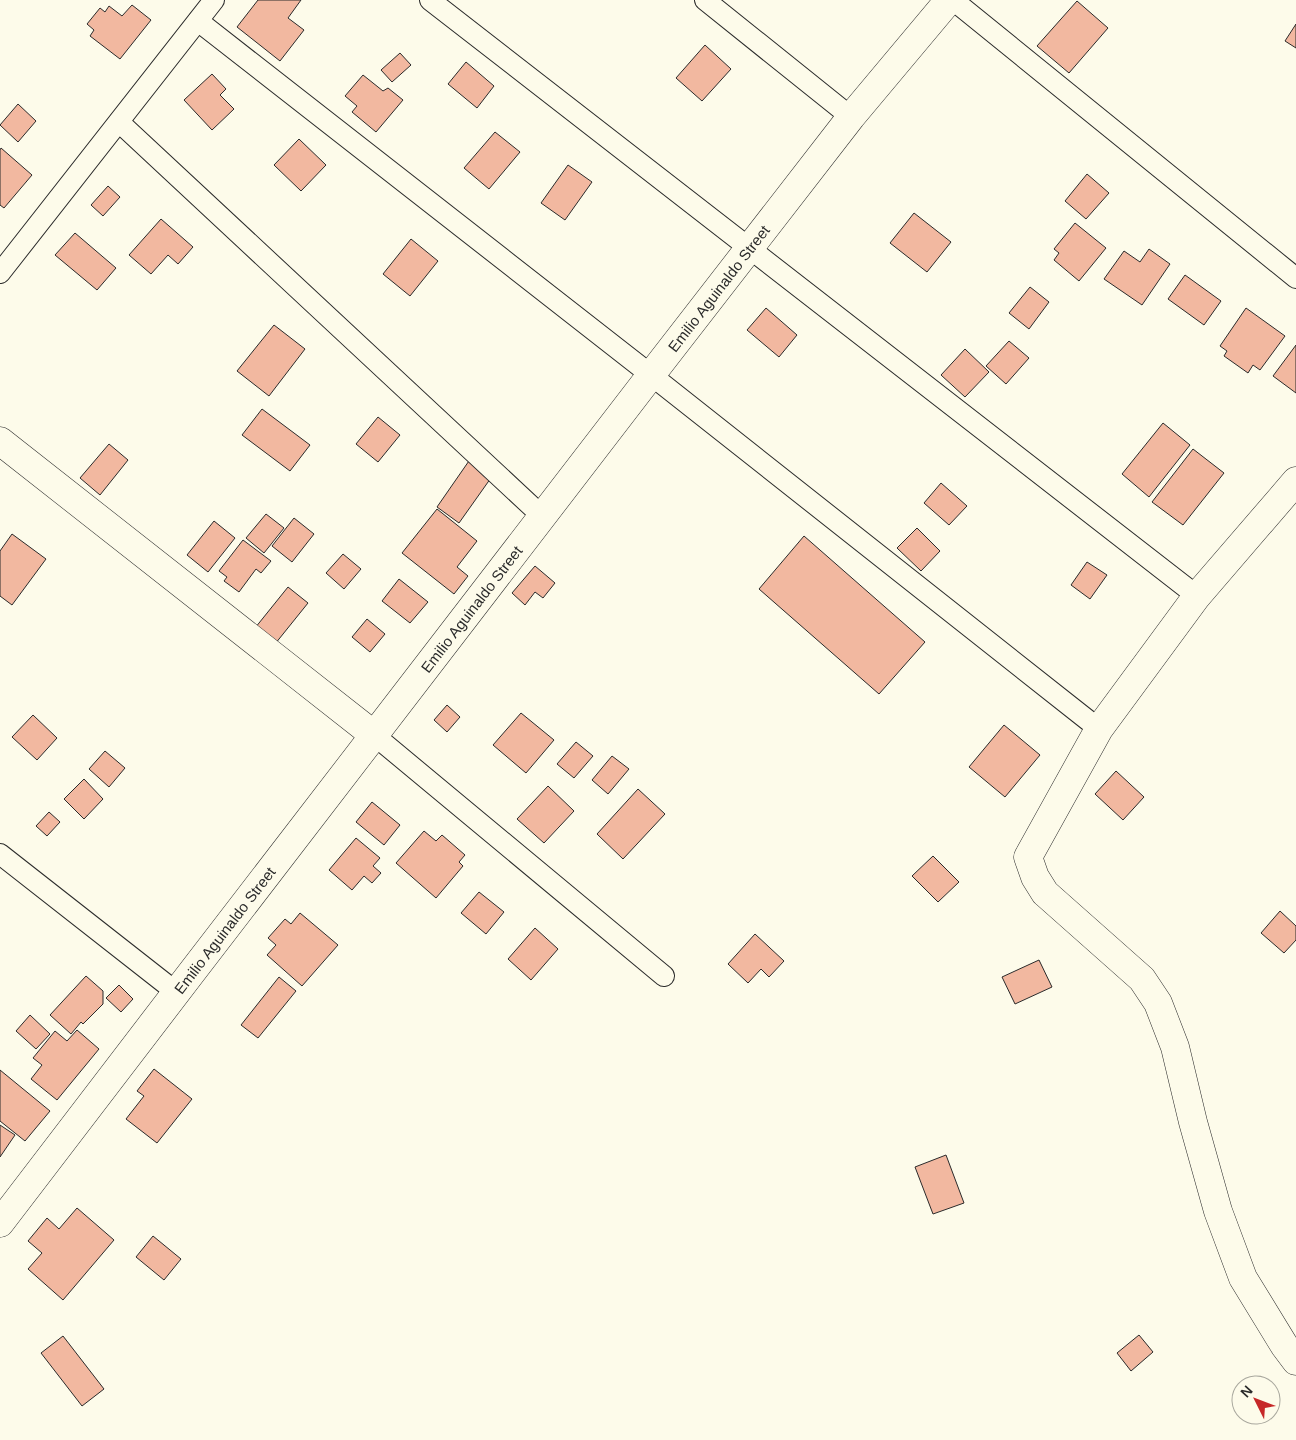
<svg xmlns="http://www.w3.org/2000/svg" width="1296" height="1440" viewBox="0 0 1296 1440" font-family="Helvetica,sans-serif">
	<style>
		.building { fill: #f2b8a0; stroke: #2b2b2b }
		.lines { fill: none; stroke-linecap: round; stroke-linejoin: round }
		.street-casing { stroke: #2b2b2b; stroke-width: 22 }
		.secondary-casing { stroke: #2b2b2b; stroke-width: 29 }
		.street { stroke: #fdfbea; stroke-width: 20 }
		.secondary { stroke: #fdfbea; stroke-width: 28 }
		.labels { text-anchor: middle; dominant-baseline: central; stroke-width: 4; stroke-linejoin: round; paint-order: stroke }
		.street-label { font-size: 15px; fill: #2b2b2b; stroke: #fdfbea }
	</style>
	<rect width="100%" height="100%" fill="#fdfbea"/>
	<g class="building">
		<polygon points="258,0 301,0 288,18 304,30 280,61 237,27"/>
		<polygon points="1077,1 1108,28 1069,73 1037,46"/>
		<polygon points="132,5 151,20 120,59 90,36 94,30 87,24 100,8 105,12 109,6 122,16"/>
		<polygon points="1296,24 1296,48 1285,41"/>
		<polygon points="705,45 731,69 702,101 676,78"/>
		<polygon points="400,53 411,65 392,82 381,70"/>
		<polygon points="466,62 494,86 477,108 448,84"/>
		<polygon points="212,74 226,89 220,95 234,109 212,130 184,100"/>
		<polygon points="363,75 383,91 388,88 403,100 376,132 352,112 357,106 345,96"/>
		<polygon points="18,104 36,121 18,142 0,125"/>
		<polygon points="495,132 520,152 489,189 464,168"/>
		<polygon points="299,139 326,165 301,191 274,165"/>
		<polygon points="1,148 32,175 4,208 0,205 0,150"/>
		<polygon points="568,165 592,182 565,220 541,203"/>
		<polygon points="1087,174 1109,193 1086,219 1065,201"/>
		<polygon points="108,186 120,197 103,216 91,205"/>
		<polygon points="914,213 951,242 927,272 890,243"/>
		<polygon points="161,219 193,247 178,264 168,255 151,274 129,255"/>
		<polygon points="1075,223 1106,248 1079,281 1054,260 1059,253 1054,249"/>
		<polygon points="75,233 116,268 97,290 55,255"/>
		<polygon points="411,239 438,261 410,296 383,274"/>
		<polygon points="1149,249 1170,264 1142,305 1104,279 1124,251 1140,262"/>
		<polygon points="1185,275 1221,301 1204,325 1168,299"/>
		<polygon points="1030,287 1049,302 1029,329 1009,313"/>
		<polygon points="766,308 797,335 779,357 747,330"/>
		<polygon points="1246,308 1285,336 1260,370 1253,365 1248,373 1224,356 1227,351 1220,346"/>
		<polygon points="274,325 305,349 269,396 237,371"/>
		<polygon points="1009,341 1029,358 1006,384 986,366"/>
		<polygon points="1296,345 1296,393 1273,376"/>
		<polygon points="965,349 989,372 965,397 941,375"/>
		<polygon points="262,409 310,445 290,471 242,435"/>
		<polygon points="378,417 400,435 378,462 356,444"/>
		<polygon points="1163,423 1190,445 1149,497 1122,474"/>
		<polygon points="109,444 128,460 100,495 80,478"/>
		<polygon points="1193,449 1224,473 1183,525 1152,502"/>
		<polygon points="471,458 493,475 459,523 437,507"/>
		<polygon points="941,483 967,506 949,525 924,503"/>
		<polygon points="437,509 477,541 457,567 468,576 454,594 402,553"/>
		<polygon points="266,514 284,528 264,553 246,538"/>
		<polygon points="294,518 314,534 292,562 272,546"/>
		<polygon points="214,521 235,538 208,572 187,555"/>
		<polygon points="917,528 940,551 921,571 897,548"/>
		<polygon points="12,534 46,559 12,605 0,596 0,551"/>
		<polygon points="804,536 925,642 879,694 759,589"/>
		<polygon points="243,540 271,561 261,573 256,569 239,592 224,581 227,577 219,571"/>
		<polygon points="343,554 361,569 344,589 326,573"/>
		<polygon points="1087,562 1107,575 1090,599 1071,585"/>
		<polygon points="535,566 555,583 543,598 535,592 525,605 512,593"/>
		<polygon points="399,579 428,602 410,623 382,601"/>
		<polygon points="288,587 308,603 275,644 255,628"/>
		<polygon points="367,619 385,634 370,652 352,637"/>
		<polygon points="447,705 460,717 447,732 434,720"/>
		<polygon points="521,713 554,740 526,773 493,745"/>
		<polygon points="33,715 57,738 37,760 12,737"/>
		<polygon points="1004,725 1040,755 1005,797 969,767"/>
		<polygon points="576,742 593,756 574,778 557,764"/>
		<polygon points="105,751 125,768 109,787 89,769"/>
		<polygon points="612,756 629,769 608,794 592,780"/>
		<polygon points="1116,771 1144,797 1123,820 1095,794"/>
		<polygon points="84,779 103,799 84,819 64,799"/>
		<polygon points="548,786 574,811 544,843 517,819"/>
		<polygon points="638,789 665,814 623,859 597,834"/>
		<polygon points="372,802 400,825 384,845 356,822"/>
		<polygon points="49,812 60,822 47,836 36,826"/>
		<polygon points="424,831 436,841 442,835 465,855 459,862 463,866 436,898 396,863"/>
		<polygon points="356,838 380,858 373,866 381,873 372,883 364,876 352,890 329,870"/>
		<polygon points="933,856 959,882 938,902 912,876"/>
		<polygon points="479,892 504,912 486,934 461,913"/>
		<polygon points="1280,911 1296,926 1296,940 1284,953 1261,933"/>
		<polygon points="300,913 338,945 302,986 267,955 276,945 268,938 285,919 291,924"/>
		<polygon points="535,928 558,949 531,980 508,959"/>
		<polygon points="755,934 784,961 769,977 761,969 748,983 728,964"/>
		<polygon points="1039,960 1052,987 1015,1004 1002,977"/>
		<polygon points="86,976 103,991 103,1004 83,1024 81,1022 71,1034 50,1015"/>
		<polygon points="279,977 296,991 258,1038 241,1025"/>
		<polygon points="119,985 133,999 121,1012 106,998"/>
		<polygon points="30,1015 50,1034 36,1049 16,1031"/>
		<polygon points="77,1030 99,1049 57,1100 31,1079 42,1065 33,1058 55,1031 67,1041"/>
		<polygon points="154,1069 192,1099 157,1143 126,1119 144,1096 137,1091"/>
		<polygon points="0,1070 50,1111 25,1141 0,1121"/>
		<polygon points="0,1125 15,1135 0,1157"/>
		<polygon points="946,1155 964,1203 933,1214 915,1167"/>
		<polygon points="77,1208 114,1240 63,1300 28,1269 42,1253 28,1241 47,1218 59,1229"/>
		<polygon points="153,1236 181,1259 164,1280 136,1257"/>
		<polygon points="1139,1335 1153,1352 1131,1371 1117,1353"/>
		<polygon points="63,1336 104,1389 82,1406 41,1353"/>
	</g>
	<g class="lines">
		<defs>
			<g id="street">
				<polyline points="430,0 1197,596"/>
				<polyline points="705,0 851,117"/>
				<polyline points="953,0 1296,278"/>
				<polyline points="198,21 651,375 1099,729"/>
				<polyline points="119,122 543,517"/>
				<polyline points="0,273 214,0"/>
				<polyline points="374,735 664,976"/>
				<polyline points="0,854 176,992"/>
			</g>
			<g id="secondary">
				<polyline points="0,441 374,735"/>
				<polyline points="1296,481 1197,596 1099,729 1028,857 1035,877 1045,893 1142,979 1158,1003 1175,1047 1193,1122 1218,1211 1243,1278 1284,1345 1296,1361"/>
				<path id="s1" d="M 0,1223 L 192,972 L 651,375 L 851,117 L 949,0"/>
			</g>
		</defs>
		<use href="#street" class="street-casing"/>
		<use href="#secondary" class="secondary-casing"/>
		<use href="#street" class="street"/>
		<use href="#secondary" class="secondary"/>
	</g>
	<g class="labels">
		<g class="street-label">
			<text stroke="none"><textPath href="#s1" startOffset="1179">Emilio Aguinaldo Street</textPath></text>
			<text stroke="none"><textPath href="#s1" startOffset="774">Emilio Aguinaldo Street</textPath></text>
			<text stroke="none"><textPath href="#s1" startOffset="369">Emilio Aguinaldo Street</textPath></text>
		</g>
	</g>
	<g transform="translate(1256 1400) rotate(312)"><circle r="24" fill="#fdfbea" stroke="#a9a89e"/>
	<path d="M0-4L9 19L0 12L-9 19Z" fill="#c62828"/>
	<text y="-8" font-size="14" font-weight="bold" text-anchor="middle" fill="#2b2b2b">N</text>
	</g>
</svg>
